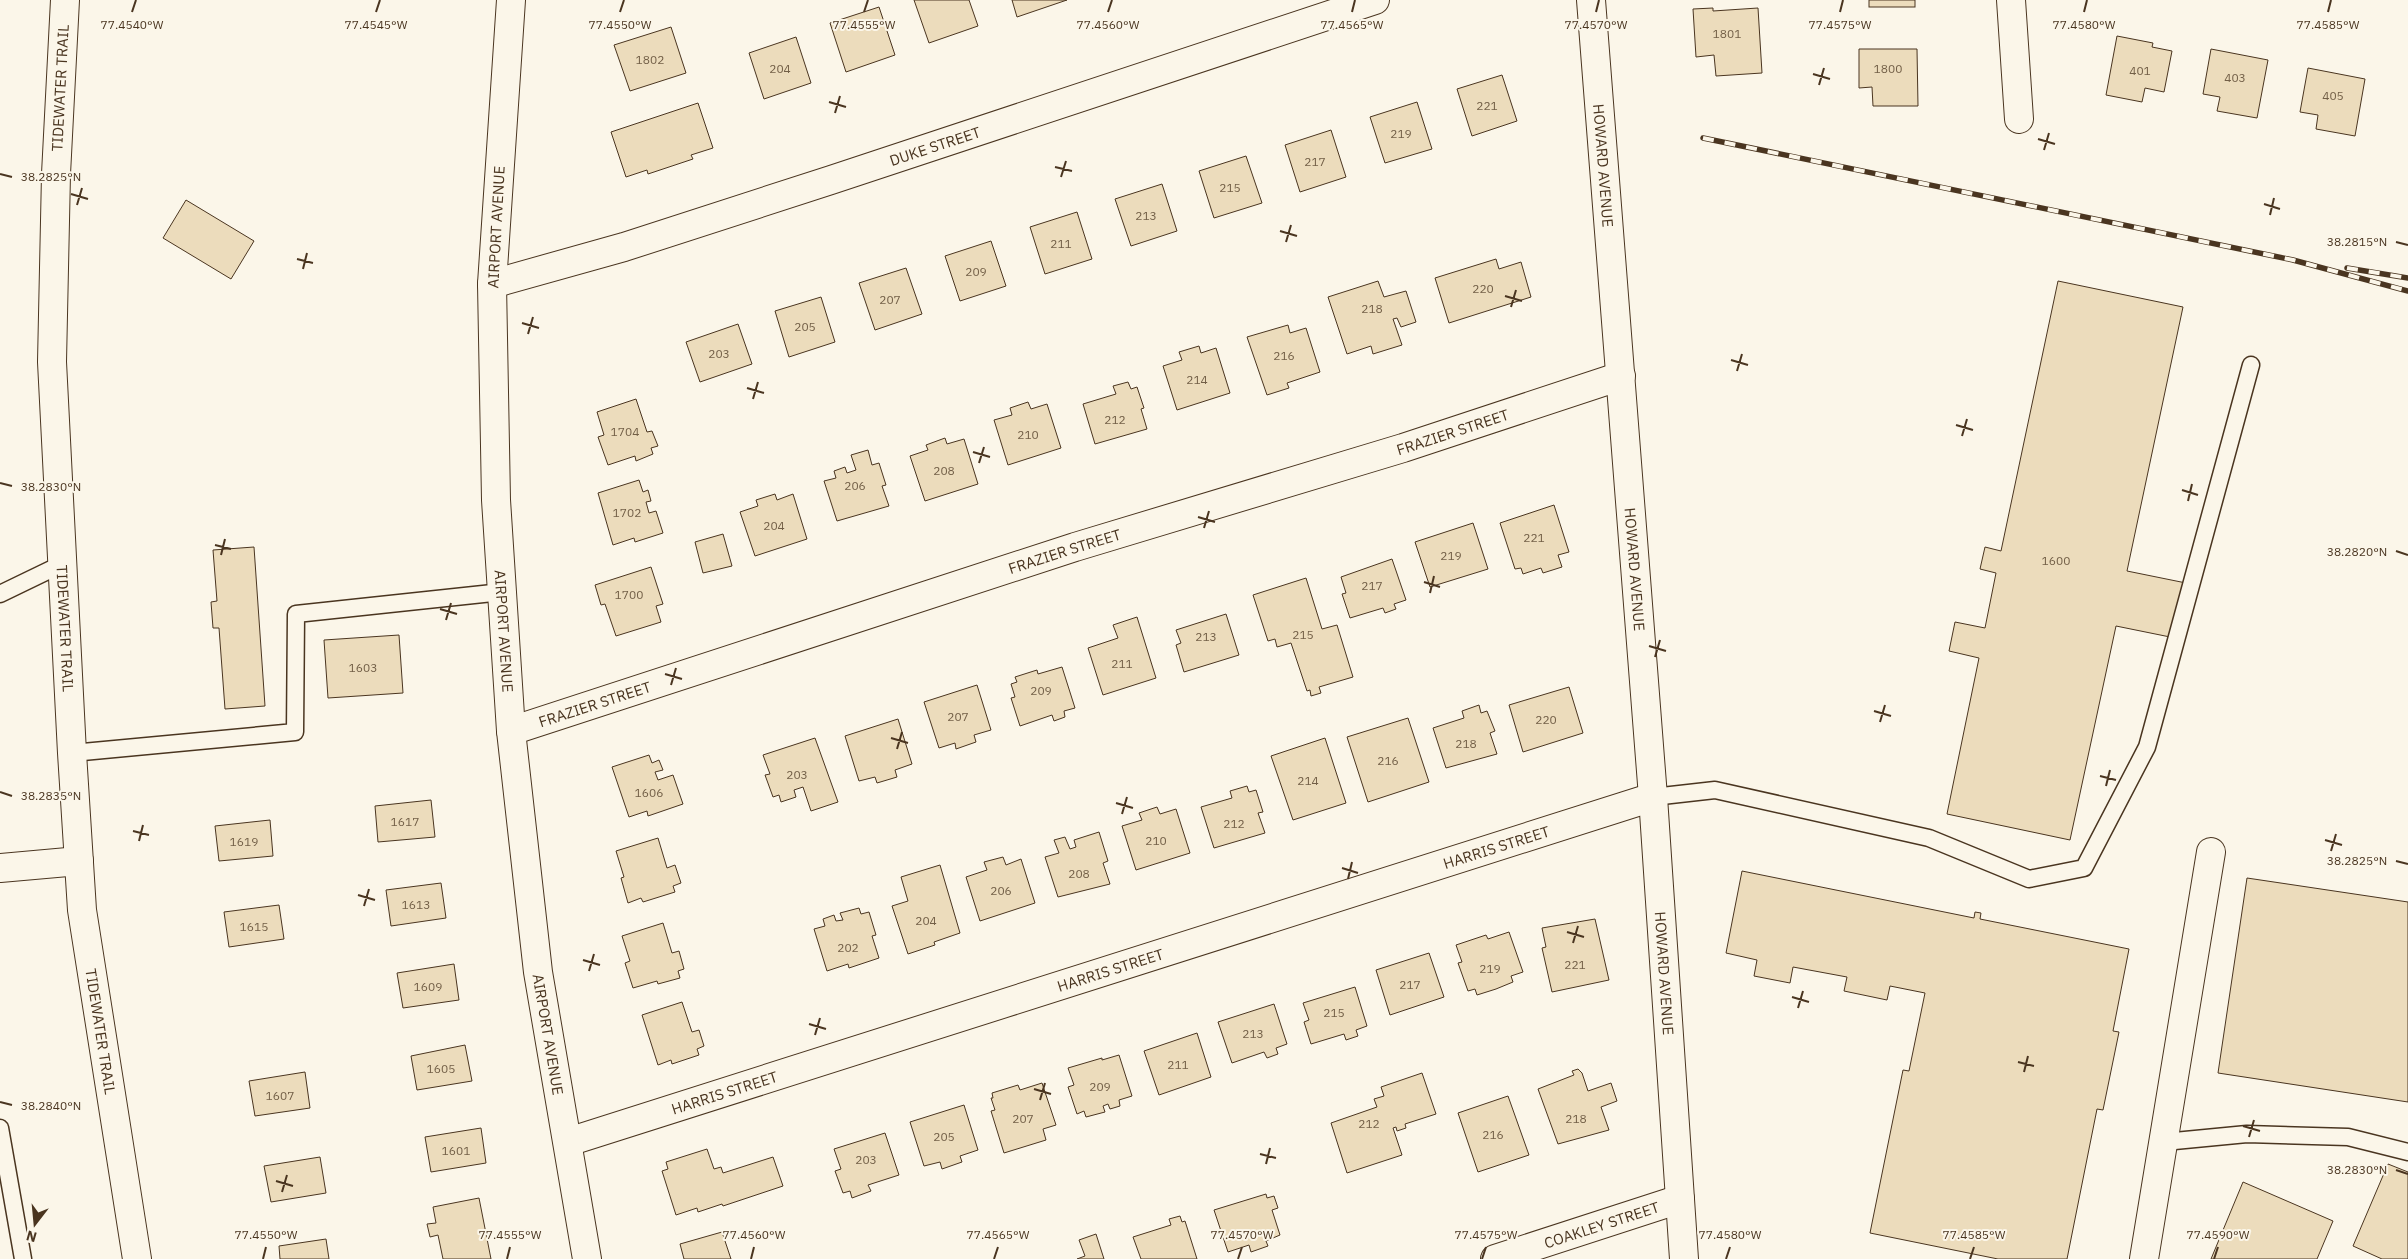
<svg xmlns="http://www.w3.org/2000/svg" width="2408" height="1259" viewBox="0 0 2408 1259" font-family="'IBM Plex Sans',sans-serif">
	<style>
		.building { fill: #ecdcbc; stroke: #4a3520 }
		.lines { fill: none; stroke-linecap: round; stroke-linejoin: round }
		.lane-casing { stroke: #4a3520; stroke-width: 19 }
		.street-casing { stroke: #4a3520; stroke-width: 30 }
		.primary-casing { stroke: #4a3520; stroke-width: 30 }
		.lane { stroke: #fbf6e9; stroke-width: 16 }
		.street { stroke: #fbf6e9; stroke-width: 28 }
		.primary { stroke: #fbf6e9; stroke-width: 28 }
		.rail-casing { stroke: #4a3520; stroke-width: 5.5 }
		.rail { stroke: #fbf6e9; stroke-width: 4; stroke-dasharray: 11; stroke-linecap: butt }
		.ticks { fill: none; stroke: #4a3520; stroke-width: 2 }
		.labels { text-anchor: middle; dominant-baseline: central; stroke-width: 4; stroke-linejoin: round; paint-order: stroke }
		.number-label { font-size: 12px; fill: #725f47 }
		.street-label { font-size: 15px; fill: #4a3520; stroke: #fbf6e9 }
		.ticks-label { font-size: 12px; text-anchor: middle; fill: #4a3520; stroke: #fbf6e9; stroke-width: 4; stroke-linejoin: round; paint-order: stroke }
	</style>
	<rect width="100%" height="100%" fill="#fbf6e9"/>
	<g class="building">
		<polygon points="914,0 969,0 978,26 929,43"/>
		<polygon points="1012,0 1067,0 1017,17"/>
		<rect x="1869" y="0" width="46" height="7"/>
		<polygon points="879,7 895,55 846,72 830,23"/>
		<polygon points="1713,8 1713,11 1758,8 1762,73 1716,76 1714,55 1696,57 1693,9"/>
		<polygon points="671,27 686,73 630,91 614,45"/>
		<polygon points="2117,36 2153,43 2152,47 2172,51 2164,92 2145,88 2142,102 2106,95"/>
		<polygon points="796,37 811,83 764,99 749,53"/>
		<polygon points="1859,49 1917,49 1918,106 1873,106 1872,87 1859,88"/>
		<polygon points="2211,49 2268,60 2257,118 2217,111 2220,97 2203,94"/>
		<polygon points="2308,68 2365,79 2355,136 2316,129 2318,115 2300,112"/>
		<polygon points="1502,75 1517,121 1472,136 1457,89"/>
		<polygon points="1417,102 1432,149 1385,163 1370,117"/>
		<polygon points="698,103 713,148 691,155 693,159 648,174 647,170 626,177 611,132"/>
		<polygon points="1331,130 1346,177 1300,192 1285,145"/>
		<polygon points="1246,156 1262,203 1214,218 1199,171"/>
		<polygon points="1162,184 1177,231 1131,246 1115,199"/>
		<polygon points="186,200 254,241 231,279 163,238"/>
		<polygon points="1077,212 1092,259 1045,274 1030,227"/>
		<polygon points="991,241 1006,286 960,301 945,256"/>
		<polygon points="1496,259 1499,269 1521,262 1531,297 1449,323 1435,278"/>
		<polygon points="906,268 922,314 875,330 859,283"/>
		<polygon points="1378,281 1384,297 1406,291 1416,322 1401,327 1397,318 1393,319 1402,345 1373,354 1371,346 1347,354 1328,297"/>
		<polygon points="2058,281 2183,307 2127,571 2186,583 2175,638 2116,626 2070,840 1947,814 1979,658 1949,651 1955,622 1985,628 1996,573 1980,569 1985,547 2001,551"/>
		<polygon points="821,297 835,342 789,357 775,311"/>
		<polygon points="738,324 752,364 700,382 686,342"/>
		<polygon points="1288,325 1290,333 1306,328 1320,372 1287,383 1289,388 1267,395 1247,337"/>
		<polygon points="1199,346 1201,353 1216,348 1230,393 1177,410 1163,366 1182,360 1179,352"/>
		<polygon points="1128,382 1131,389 1137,387 1144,408 1141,409 1147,429 1095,444 1083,404 1116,394 1113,386"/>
		<polygon points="636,399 647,432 652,431 658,446 651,448 653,454 636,461 635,456 608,465 598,437 604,435 597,412"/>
		<polygon points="1028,402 1031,409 1047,404 1061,448 1008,465 994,420 1012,415 1010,408"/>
		<polygon points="945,438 947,444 964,439 978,484 925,501 910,456 928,450 926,445"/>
		<polygon points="868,450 872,465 879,463 886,485 882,486 889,506 837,521 824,481 836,478 834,471 845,467 847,473 856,470 851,455"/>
		<polygon points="639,480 643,492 648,490 651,501 646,502 649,513 656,511 663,533 635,542 634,538 613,545 598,493"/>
		<polygon points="775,494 777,500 793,494 807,539 755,556 740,512 758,506 756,500"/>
		<polygon points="1554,505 1569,552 1558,555 1562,567 1543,573 1541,568 1523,574 1521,568 1515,569 1500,523"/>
		<polygon points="1473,523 1488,569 1430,587 1415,542"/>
		<polygon points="723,534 732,566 703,573 695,542"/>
		<polygon points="254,547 265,706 225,709 219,628 213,628 211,602 217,601 213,550"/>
		<polygon points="1392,559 1406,600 1394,604 1396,609 1385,613 1383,608 1350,618 1342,594 1346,593 1341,577"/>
		<polygon points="651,567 663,604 656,606 661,622 616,636 605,604 601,605 595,585"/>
		<polygon points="1306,578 1322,629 1337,625 1353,677 1319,687 1321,693 1311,696 1310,690 1307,691 1291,643 1277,647 1275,639 1268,641 1253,595"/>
		<polygon points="1226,614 1239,655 1184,672 1176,645 1181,643 1176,630"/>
		<polygon points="1137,617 1156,678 1103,695 1088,648 1118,638 1113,625"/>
		<polygon points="399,635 403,693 328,698 324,640"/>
		<polygon points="1062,667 1075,708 1064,711 1065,717 1054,721 1052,715 1020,726 1011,698 1015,697 1011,684 1017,682 1015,677 1037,670 1038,674"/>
		<polygon points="977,685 991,730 974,735 976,742 956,749 955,743 939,748 924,702"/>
		<polygon points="1569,687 1583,733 1523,752 1509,705"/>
		<polygon points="1479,705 1481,713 1487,711 1495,731 1490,733 1497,754 1446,768 1433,728 1464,718 1462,711"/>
		<polygon points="1408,718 1429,782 1368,802 1347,737"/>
		<polygon points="898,719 912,764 895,770 897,777 877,783 875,777 859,781 845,736"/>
		<polygon points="815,738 838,802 811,811 803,787 794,790 796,797 781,802 779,795 773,797 765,775 770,774 763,755"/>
		<polygon points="1325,738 1346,803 1293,820 1271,756"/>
		<polygon points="649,755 652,763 659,760 663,770 655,772 658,780 673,775 683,804 648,816 647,811 629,817 612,767"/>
		<polygon points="1247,786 1249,792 1256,790 1263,812 1258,813 1265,833 1214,848 1201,807 1232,798 1230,791"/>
		<polygon points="431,800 435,837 378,842 375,806"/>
		<polygon points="1157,807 1160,814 1176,809 1190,853 1136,870 1122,826 1142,820 1139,813"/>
		<polygon points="270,820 273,856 219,861 215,826"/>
		<polygon points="1099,832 1108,861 1103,863 1110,884 1058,897 1045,857 1059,853 1054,840 1065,837 1070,849 1076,847 1074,840"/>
		<polygon points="658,838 667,868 675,865 681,883 673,886 675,892 643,902 641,898 628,903 621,878 624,877 616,851"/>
		<polygon points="1003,857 1006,865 1021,859 1035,903 980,921 966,877 987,870 984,862"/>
		<polygon points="940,865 960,933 934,942 935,945 908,954 892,906 908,901 901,877"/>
		<polygon points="1742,871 1974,918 1975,912 1981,913 1980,919 2129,949 2113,1031 2119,1032 2103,1110 2097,1109 2067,1259 1998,1259 1870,1233 1903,1070 1909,1071 1925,993 1890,986 1887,1000 1844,991 1847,977 1793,967 1790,983 1754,976 1757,960 1726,953"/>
		<polygon points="2247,878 2408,902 2408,1102 2218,1073"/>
		<polygon points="441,883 446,918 391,926 386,890"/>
		<polygon points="279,905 284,939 229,947 224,912"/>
		<polygon points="859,908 861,914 869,912 876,935 872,936 879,958 849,968 848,964 827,971 814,929 825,926 823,919 834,915 836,921 843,920 840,913"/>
		<polygon points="1595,919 1609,980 1552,992 1542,948 1546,947 1542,928"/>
		<polygon points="663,923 672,953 679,951 684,969 678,971 680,978 658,984 657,981 633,988 625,963 630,961 622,936"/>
		<polygon points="1509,932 1523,972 1511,976 1513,982 1496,989 1477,995 1475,989 1468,991 1458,963 1462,962 1456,945 1486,935 1488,939"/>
		<polygon points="1429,953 1444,997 1390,1015 1376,970"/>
		<polygon points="454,964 459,1000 403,1008 397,973"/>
		<polygon points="1355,987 1367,1026 1356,1030 1358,1036 1346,1040 1344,1034 1311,1044 1304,1022 1309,1020 1303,1003"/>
		<polygon points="682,1002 692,1032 699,1030 704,1046 697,1049 699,1055 672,1064 671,1060 658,1065 642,1015"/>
		<polygon points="1274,1004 1287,1044 1276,1048 1278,1054 1267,1058 1264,1052 1232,1063 1218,1022"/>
		<polygon points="1197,1033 1211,1077 1159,1095 1144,1051"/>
		<polygon points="465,1045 472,1081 417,1090 411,1056"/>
		<polygon points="1119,1055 1132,1096 1119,1100 1120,1106 1110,1109 1108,1104 1103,1106 1105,1112 1086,1117 1084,1111 1077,1114 1068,1087 1074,1085 1068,1068 1102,1058 1102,1060"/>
		<polygon points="1578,1069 1582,1073 1588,1091 1611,1083 1617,1101 1601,1107 1609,1130 1558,1144 1538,1089 1574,1075 1572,1071"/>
		<polygon points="305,1072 310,1108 255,1116 249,1081"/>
		<polygon points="1422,1073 1436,1114 1405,1124 1406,1128 1397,1131 1396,1127 1393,1128 1402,1155 1347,1173 1331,1123 1377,1107 1374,1099 1384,1096 1381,1087"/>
		<polygon points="1042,1083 1056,1125 1043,1129 1046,1140 1004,1153 991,1111 995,1110 991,1098 993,1098 992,1093 1018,1085 1020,1090"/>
		<polygon points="1508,1096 1529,1155 1478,1172 1458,1113"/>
		<polygon points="964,1105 978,1150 960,1156 962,1162 942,1169 940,1162 924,1166 910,1122"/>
		<polygon points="481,1128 486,1163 431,1172 425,1137"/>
		<polygon points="885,1133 899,1175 868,1185 871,1191 852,1198 850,1191 843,1193 835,1171 841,1169 834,1149"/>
		<polygon points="707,1149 714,1169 721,1167 723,1173 773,1157 783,1186 723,1206 722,1204 698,1212 697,1208 676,1215 662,1171 668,1169 666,1162"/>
		<polygon points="320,1157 326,1193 271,1202 264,1166"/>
		<polygon points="2388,1164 2408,1172 2408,1259 2382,1259 2353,1246"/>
		<polygon points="2243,1182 2333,1221 2317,1259 2211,1259"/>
		<polygon points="1266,1194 1267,1198 1274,1196 1278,1208 1272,1210 1280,1235 1266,1241 1268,1246 1251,1252 1249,1245 1228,1252 1214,1210"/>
		<polygon points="479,1198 491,1259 443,1259 438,1235 430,1237 427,1224 436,1223 433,1207"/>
		<polygon points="1180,1216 1182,1222 1185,1221 1197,1259 1141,1259 1133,1237 1171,1225 1169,1219"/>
		<polygon points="722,1232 731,1259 684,1259 680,1244"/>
		<polygon points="1096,1234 1104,1259 1077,1259 1085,1256 1079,1240"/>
		<polygon points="326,1239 329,1259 280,1259 279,1246"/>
	</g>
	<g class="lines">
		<defs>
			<g id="lane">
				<polyline points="0,594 62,564"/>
				<polyline points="72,753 295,732 296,614 502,592"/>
				<polyline points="1653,797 1715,790 1929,838 2029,879 2084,868 2147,747 2251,365"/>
				<polyline points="0,1128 23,1259"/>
				<polyline points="2164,1142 2247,1134 2348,1137 2408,1152"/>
			</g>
			<g id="street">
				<path id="s1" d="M 511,0 L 492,284 L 496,500 L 511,731 L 538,972 L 587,1259"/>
				<path id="s2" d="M 1591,0 L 1653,797 L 1684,1259"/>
				<polyline points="2011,0 2019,119"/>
				<path id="s3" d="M 492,284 L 624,247 L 831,180 L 1375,0"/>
				<path id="s4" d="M 511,731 L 1075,547 L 1403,448 L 1621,376"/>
				<polyline points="0,868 79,861"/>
				<path id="s5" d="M 568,1142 L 1653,797"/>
				<path id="s6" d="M 1495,1259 L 1680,1199"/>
				<polyline points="2144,1259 2211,852"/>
			</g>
			<g id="primary">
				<path id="s7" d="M 65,0 L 56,174 L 52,362 L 72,753 L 82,910 L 137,1259"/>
			</g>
		</defs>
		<use href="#lane" class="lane-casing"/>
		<use href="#street" class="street-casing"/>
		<use href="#primary" class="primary-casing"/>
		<use href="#lane" class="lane"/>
		<use href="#street" class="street"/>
		<use href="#primary" class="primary"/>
		<defs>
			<g id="rail">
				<polyline points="1703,138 2293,260 2408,291"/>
				<polyline points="2347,268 2408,278"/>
			</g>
		</defs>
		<use href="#rail" class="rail-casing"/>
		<use href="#rail" class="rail"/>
	</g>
	<path class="ticks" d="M 132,12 L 136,0M 376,12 L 380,0M 620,12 L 624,0M 864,12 L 868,0M 1108,12 L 1112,0M 1352,12 L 1355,0M 1596,12 L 1599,0M 1840,12 L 1843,0M 2084,12 L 2087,0M 2328,12 L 2331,0M 1813,74 L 1830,79M 1819,85 L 1824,68M 829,102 L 846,107M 835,113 L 840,96M 2038,139 L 2055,144M 2044,150 L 2049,133M 1055,167 L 1072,171M 0,174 L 12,177M 1061,177 L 1066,161M 71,194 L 88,199M 2264,204 L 2280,209M 77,205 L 82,188M 2270,215 L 2274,198M 1280,231 L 1297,236M 1286,242 L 1291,225M 2396,242 L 2408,245M 297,259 L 313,263M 303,269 L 307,253M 1505,296 L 1522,301M 1511,307 L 1516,290M 522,323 L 539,328M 528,334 L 533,317M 1731,360 L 1748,365M 1737,371 L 1742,354M 747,388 L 764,393M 753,399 L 758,382M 1956,425 L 1973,430M 1962,436 L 1967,419M 973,452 L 990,457M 979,463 L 984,447M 0,483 L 12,486M 2182,490 L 2198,495M 2188,501 L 2192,484M 1198,517 L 1215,522M 1204,528 L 1209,511M 215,545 L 231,549M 2396,551 L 2408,555M 221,555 L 225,539M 1424,582 L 1440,587M 1430,593 L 1434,576M 440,609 L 457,614M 446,620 L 451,603M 1649,646 L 1666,651M 1655,657 L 1660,640M 665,674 L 682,679M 671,685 L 676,668M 1874,711 L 1891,716M 1880,722 L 1885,705M 891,738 L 908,743M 897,749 L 902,732M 2100,776 L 2116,780M 2106,786 L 2110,770M 0,792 L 12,796M 1116,803 L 1133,808M 1122,814 L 1127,797M 133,831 L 149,835M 2325,840 L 2342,845M 139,841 L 143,825M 2331,851 L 2336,834M 2396,861 L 2408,864M 1342,868 L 1358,873M 1348,879 L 1352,862M 358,895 L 375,900M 364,906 L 369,889M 1567,932 L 1584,937M 1573,943 L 1578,926M 583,960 L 600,965M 589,971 L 594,954M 1792,997 L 1809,1002M 1798,1008 L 1803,991M 809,1024 L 826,1029M 815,1035 L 820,1018M 2018,1062 L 2034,1066M 2024,1072 L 2028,1056M 1034,1089 L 1051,1094M 1040,1100 L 1045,1083M 0,1102 L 12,1105M 2243,1126 L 2260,1131M 2249,1137 L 2254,1120M 1260,1154 L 1276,1158M 1266,1164 L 1270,1148M 2396,1170 L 2408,1174M 276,1181 L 293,1186M 282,1192 L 287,1175M 263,1259 L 266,1247M 507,1259 L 510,1247M 751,1259 L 754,1247M 994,1259 L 998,1247M 1238,1259 L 1242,1247M 1482,1259 L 1486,1247M 1726,1259 L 1730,1247M 1970,1259 L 1974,1247M 2214,1259 L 2218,1247"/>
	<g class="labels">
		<g class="number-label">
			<text x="1727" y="33">1801</text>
			<text x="650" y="59">1802</text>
			<text x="780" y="68">204</text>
			<text x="1888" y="68">1800</text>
			<text x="2140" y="70">401</text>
			<text x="2235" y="77">403</text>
			<text x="2333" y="95">405</text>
			<text x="1487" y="105">221</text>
			<text x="1401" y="133">219</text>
			<text x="1315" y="161">217</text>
			<text x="1230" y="187">215</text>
			<text x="1146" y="215">213</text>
			<text x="1061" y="243">211</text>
			<text x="976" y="271">209</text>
			<text x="1483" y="288">220</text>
			<text x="890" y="299">207</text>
			<text x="1372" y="308">218</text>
			<text x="805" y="326">205</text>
			<text x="719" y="353">203</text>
			<text x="1284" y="355">216</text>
			<text x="1197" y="379">214</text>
			<text x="1115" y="419">212</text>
			<text x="625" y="431">1704</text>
			<text x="1028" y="434">210</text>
			<text x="944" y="470">208</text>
			<text x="855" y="485">206</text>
			<text x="627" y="512">1702</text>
			<text x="774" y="525">204</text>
			<text x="1534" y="537">221</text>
			<text x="1451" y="555">219</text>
			<text x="2056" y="560">1600</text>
			<text x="1372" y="585">217</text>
			<text x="629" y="594">1700</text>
			<text x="1303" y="634">215</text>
			<text x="1206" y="636">213</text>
			<text x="1122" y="663">211</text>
			<text x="363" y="667">1603</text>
			<text x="1041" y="690">209</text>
			<text x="958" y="716">207</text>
			<text x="1546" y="719">220</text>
			<text x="1466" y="743">218</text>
			<text x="1388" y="760">216</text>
			<text x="797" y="774">203</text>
			<text x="1308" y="780">214</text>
			<text x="649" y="792">1606</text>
			<text x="405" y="821">1617</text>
			<text x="1234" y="823">212</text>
			<text x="1156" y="840">210</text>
			<text x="244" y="841">1619</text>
			<text x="1079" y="873">208</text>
			<text x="1001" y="890">206</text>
			<text x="416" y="904">1613</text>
			<text x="926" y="920">204</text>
			<text x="254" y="926">1615</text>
			<text x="848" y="947">202</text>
			<text x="1575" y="964">221</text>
			<text x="1490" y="968">219</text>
			<text x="1410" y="984">217</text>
			<text x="428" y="986">1609</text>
			<text x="1334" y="1012">215</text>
			<text x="1253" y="1033">213</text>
			<text x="1178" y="1064">211</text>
			<text x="441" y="1068">1605</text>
			<text x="1100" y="1086">209</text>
			<text x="280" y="1095">1607</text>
			<text x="1023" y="1118">207</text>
			<text x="1576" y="1118">218</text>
			<text x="1369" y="1123">212</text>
			<text x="1493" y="1134">216</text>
			<text x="944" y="1136">205</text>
			<text x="456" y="1150">1601</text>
			<text x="866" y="1159">203</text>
		</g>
		<g class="street-label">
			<text transform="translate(60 88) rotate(-87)">TIDEWATER TRAIL</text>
			<text stroke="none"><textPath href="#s3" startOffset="464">DUKE STREET</textPath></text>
			<text stroke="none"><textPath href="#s2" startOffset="166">HOWARD AVENUE</textPath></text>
			<text transform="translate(496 227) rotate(-87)">AIRPORT AVENUE</text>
			<text stroke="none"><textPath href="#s4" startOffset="988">FRAZIER STREET</textPath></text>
			<text stroke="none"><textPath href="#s4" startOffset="582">FRAZIER STREET</textPath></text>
			<text stroke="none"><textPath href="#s2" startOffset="571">HOWARD AVENUE</textPath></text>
			<text stroke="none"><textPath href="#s7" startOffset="629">TIDEWATER TRAIL</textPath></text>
			<text stroke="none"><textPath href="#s1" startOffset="632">AIRPORT AVENUE</textPath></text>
			<text stroke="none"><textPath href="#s4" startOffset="88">FRAZIER STREET</textPath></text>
			<text stroke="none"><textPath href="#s5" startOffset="974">HARRIS STREET</textPath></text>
			<text stroke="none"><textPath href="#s5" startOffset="569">HARRIS STREET</textPath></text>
			<text stroke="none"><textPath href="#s2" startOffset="976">HOWARD AVENUE</textPath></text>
			<text stroke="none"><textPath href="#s7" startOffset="1034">TIDEWATER TRAIL</textPath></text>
			<text stroke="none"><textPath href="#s1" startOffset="1038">AIRPORT AVENUE</textPath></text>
			<text stroke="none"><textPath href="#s5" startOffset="164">HARRIS STREET</textPath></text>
			<text stroke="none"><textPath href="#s6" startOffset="112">COAKLEY STREET</textPath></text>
		</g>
	</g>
	<g class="ticks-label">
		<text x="132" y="29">77.4540°W</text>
		<text x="376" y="29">77.4545°W</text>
		<text x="620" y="29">77.4550°W</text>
		<text x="864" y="29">77.4555°W</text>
		<text x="1108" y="29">77.4560°W</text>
		<text x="1352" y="29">77.4565°W</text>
		<text x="1596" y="29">77.4570°W</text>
		<text x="1840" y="29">77.4575°W</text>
		<text x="2084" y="29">77.4580°W</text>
		<text x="2328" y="29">77.4585°W</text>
		<text x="51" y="181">38.2825°N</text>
		<text x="2357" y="246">38.2815°N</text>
		<text x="51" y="491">38.2830°N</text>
		<text x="2357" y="556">38.2820°N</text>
		<text x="51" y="800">38.2835°N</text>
		<text x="2357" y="865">38.2825°N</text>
		<text x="51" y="1110">38.2840°N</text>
		<text x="2357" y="1174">38.2830°N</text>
		<text x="266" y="1239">77.4550°W</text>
		<text x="510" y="1239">77.4555°W</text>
		<text x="754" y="1239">77.4560°W</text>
		<text x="998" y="1239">77.4565°W</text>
		<text x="1242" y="1239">77.4570°W</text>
		<text x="1486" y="1239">77.4575°W</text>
		<text x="1730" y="1239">77.4580°W</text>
		<text x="1974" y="1239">77.4585°W</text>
		<text x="2218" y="1239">77.4590°W</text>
	</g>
	<g transform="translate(35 1224) rotate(196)" stroke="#fbf6e9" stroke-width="4" paint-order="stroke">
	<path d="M0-4L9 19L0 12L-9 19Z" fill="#4a3520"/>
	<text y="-8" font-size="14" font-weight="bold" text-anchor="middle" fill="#4a3520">N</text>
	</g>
</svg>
